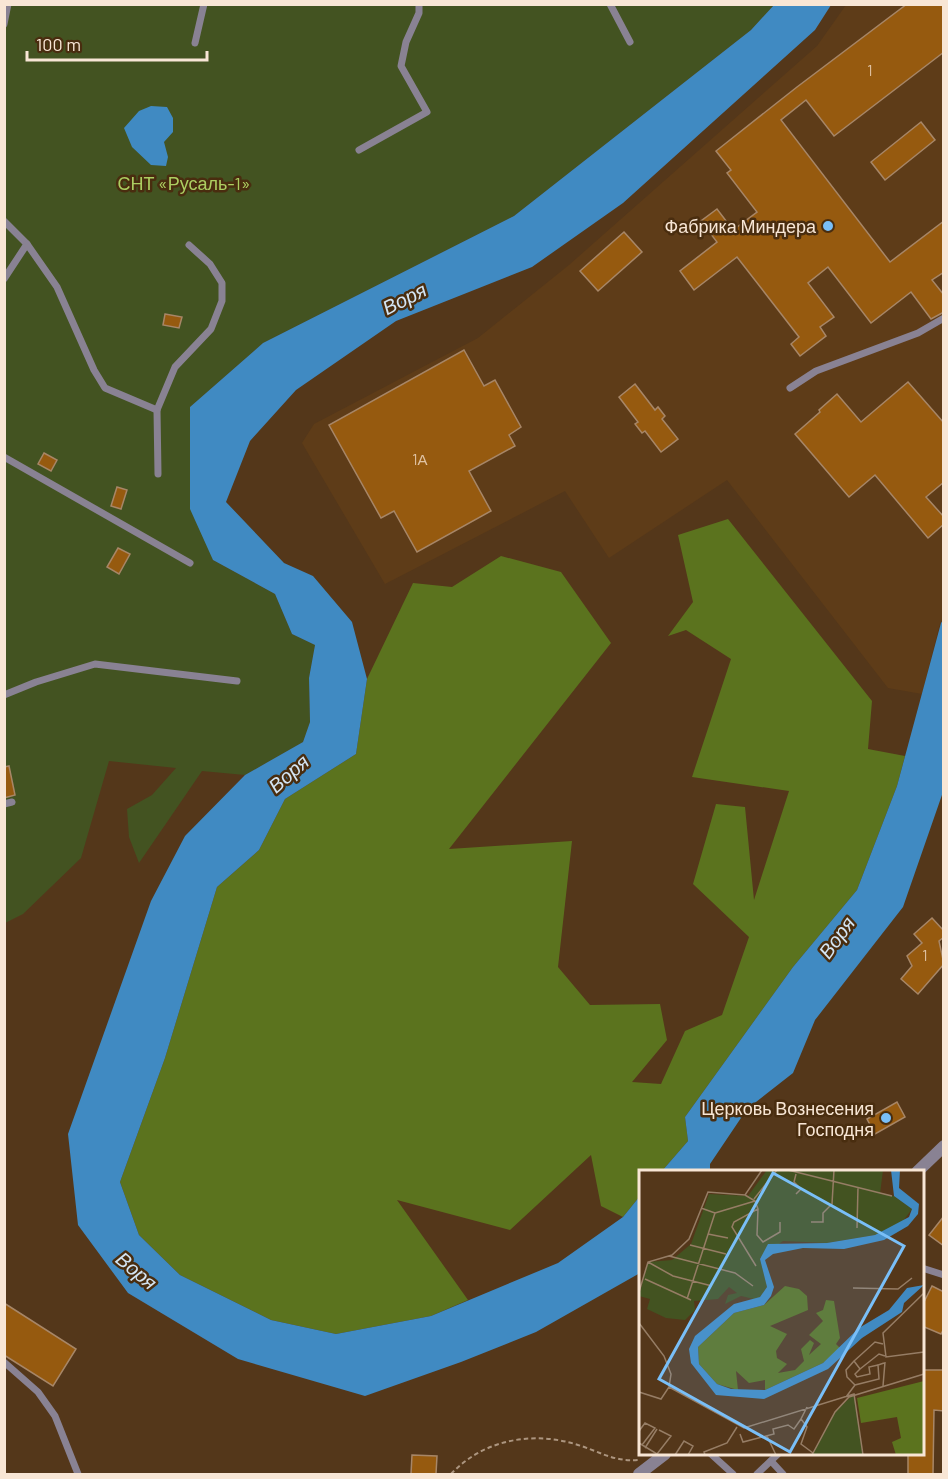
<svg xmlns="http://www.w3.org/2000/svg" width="948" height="1479" viewBox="0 0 948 1479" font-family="Barlow,sans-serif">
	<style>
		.built { fill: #5e3c18 }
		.green { fill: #435321 }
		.forest { fill: #5b731e }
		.water { fill: #408ac2 }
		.building { fill: #965a0f; stroke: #a78667; stroke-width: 1.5 }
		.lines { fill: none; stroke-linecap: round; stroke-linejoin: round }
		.path { stroke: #ac957f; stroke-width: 2; stroke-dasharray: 4.5 3; stroke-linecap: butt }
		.lane { stroke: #898293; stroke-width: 7 }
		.street { stroke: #898293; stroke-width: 12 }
		.poi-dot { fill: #79bff8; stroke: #492d0f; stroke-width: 2 }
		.labels { text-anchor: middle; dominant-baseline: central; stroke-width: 5; stroke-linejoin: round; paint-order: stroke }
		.number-label { font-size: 15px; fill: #e0c3a4 }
		.park-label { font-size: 18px; fill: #acce61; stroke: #492d0f }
		.poi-label { font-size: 18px; fill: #f8e6d5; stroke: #492d0f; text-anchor: end }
		.water-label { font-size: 20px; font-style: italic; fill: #d3e5f4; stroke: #492d0f }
		.inset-road { fill: none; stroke: #967d65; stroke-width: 1.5 }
		.view { fill: #79bff8; fill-opacity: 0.15; stroke: #79bff8; stroke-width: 3 }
		.inset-edge { fill: none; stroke: #f8e6d5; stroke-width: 3 }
	</style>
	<rect width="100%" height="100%" fill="#54371a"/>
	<polygon class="built" points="846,5 943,5 944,620 940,623 922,694 888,688 727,480 609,558 565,491 385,584 302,443 314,424 478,338 569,265 817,46"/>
	<polygon class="green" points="4,5 774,5 751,30 514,216 263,343 190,407 213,560 275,594 292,634 315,645 309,678 310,722 303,742 245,775 202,771 139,863 129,837 127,809 152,795 176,768 109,761 81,858 23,914 5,923"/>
	<polygon class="forest" points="728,519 872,701 868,749 905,756 897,786 857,890 793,967 685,1117 688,1141 662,1171 640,1172 640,1196 623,1217 601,1206 591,1155 510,1230 397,1200 468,1300 431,1316 336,1334 271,1320 180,1275 139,1235 120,1182 165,1058 217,887 259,850 285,799 356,754 367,679 413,583 452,587 501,556 561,572 611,643 449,849 572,841 558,967 590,1005 660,1004 667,1040 632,1082 661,1084 685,1031 722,1015 749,937 693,884 716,804 745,807 754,900 789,791 692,777 731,659 686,630 668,636 693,602 678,535"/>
	<g class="water">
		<polygon points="774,5 831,5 815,30 623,203 532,267 396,321 296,390 250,441 226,502 284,563 313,576 352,622 367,679 356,754 285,799 259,850 217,887 165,1058 120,1182 139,1235 180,1275 271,1320 336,1334 431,1316 558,1263 623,1217 640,1196 640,1273 536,1332 461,1362 365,1396 238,1359 128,1293 78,1225 68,1134 151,901 185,836 245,775 303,742 310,722 309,678 315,645 292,634 275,594 213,560 190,509 190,407 263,343 514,216 751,30"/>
		<polygon points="151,106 167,107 173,118 173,132 164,142 168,157 166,166 151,165 132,147 124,128 139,111"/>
		<polygon points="943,620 943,792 903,907 815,1020 793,1073 747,1109 710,1164 710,1171 662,1171 688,1141 685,1117 793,967 857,890 897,786 941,623"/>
	</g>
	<g class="building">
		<polygon points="907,4 944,4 944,52 834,136 806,100 781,120 890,262 944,221 944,272 932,280 944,295 944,312 931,319 911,292 871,323 828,267 808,283 834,317 820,327 826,336 800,356 791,344 799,337 737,257 694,290 680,271 717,242 701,221 717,209 733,230 757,212 727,173 731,170 716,151 797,87"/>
		<polygon points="921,122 935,140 885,180 871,162"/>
		<polygon points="624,232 642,252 598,291 580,271"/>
		<polygon points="165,314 182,317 179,328 163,325"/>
		<polygon points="464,350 484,386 495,380 521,427 509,435 515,446 469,471 491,511 417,552 394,511 381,518 329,425"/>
		<polygon points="908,382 944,423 944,482 926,497 944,517 944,524 928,538 875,475 849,497 795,434 820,412 819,410 837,394 861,422"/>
		<polygon points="635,384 655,410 658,407 665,416 662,419 678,439 661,452 645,431 642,433 635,424 638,422 619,397"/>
		<polygon points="44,453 57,460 51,471 38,464"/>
		<polygon points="117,487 127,490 121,509 111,506"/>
		<polygon points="118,548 130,554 119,574 107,567"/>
		<polygon points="9,766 15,795 4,798 4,767"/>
		<polygon points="932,918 944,931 944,937 939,941 944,964 918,994 901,979 912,966 907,956 922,943 914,934"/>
		<polygon points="897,1102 905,1117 875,1134 867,1119"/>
		<polygon points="944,1216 944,1246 929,1235"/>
		<polygon points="932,1286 944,1292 944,1329 941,1334 922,1326 922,1306"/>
		<polygon points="4,1303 76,1349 53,1386 4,1355"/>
		<polygon points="922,1370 944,1370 944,1411 934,1410 933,1474 908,1474 908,1454 922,1454"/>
		<polygon points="412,1455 437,1456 436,1474 411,1474"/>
	</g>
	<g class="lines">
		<path class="path" d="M 451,1474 C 483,1440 531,1431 575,1444 C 599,1451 613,1462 638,1460"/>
		<g class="lane">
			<polyline points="610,4 630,42"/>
			<polyline points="4,24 8,4"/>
			<polyline points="195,43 204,4"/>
			<polyline points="359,150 427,112 401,66 406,42 419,13 419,4"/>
			<polyline points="4,221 27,244 4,279"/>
			<polyline points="27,244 57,287 94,370 105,388 157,410 175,367 211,329 222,301 222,283 210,264 189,245"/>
			<polyline points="790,388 816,371 918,333 944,318"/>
			<polyline points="157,410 158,474"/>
			<polyline points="4,457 190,563"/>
			<polyline points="4,695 36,682 95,664 237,681"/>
			<polyline points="4,804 12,802"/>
			<polyline points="922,1268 944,1275"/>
			<polyline points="4,1362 38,1392 55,1416 78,1474"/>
			<polyline points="711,1454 733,1474"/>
			<polyline points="771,1461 783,1474"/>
			<polyline points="757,1474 778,1454"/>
		</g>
		<g class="street">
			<polyline points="917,1172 944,1146"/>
			<polyline points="639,1474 665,1454"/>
		</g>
	</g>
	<g class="poi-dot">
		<circle cx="828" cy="226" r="6"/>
		<circle cx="886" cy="1118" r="6"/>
	</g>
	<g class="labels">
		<g class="number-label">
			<text x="870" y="70">1</text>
			<text x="420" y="459">1А</text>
			<text x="925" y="955">1</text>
		</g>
		<g class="park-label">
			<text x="184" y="183">СНТ «Русаль-1»</text>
		</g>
		<g class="poi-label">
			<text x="816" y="226">Фабрика Миндера</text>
			<text x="874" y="1108">Церковь Вознесения<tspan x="874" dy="21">Господня</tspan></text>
		</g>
		<g class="water-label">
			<text transform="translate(404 298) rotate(-27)">Воря</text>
			<text transform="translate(288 773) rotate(-41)">Воря</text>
			<text transform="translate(836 937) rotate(-54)">Воря</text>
			<text transform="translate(137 1270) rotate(40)">Воря</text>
		</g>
	</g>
	<g transform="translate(639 1170)">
		<rect width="285" height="285" fill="#54371a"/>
		<path d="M 128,0 L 244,0 L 241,24 L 255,26 L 273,39 L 261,55 L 236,65 L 188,73 L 144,71 L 121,88 L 128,117 L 119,130 L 102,126 L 86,134 L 89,125 L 98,123 L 90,117 L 79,129 L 55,131 L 56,140 L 46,150 L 27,148 L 8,139 L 11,129 L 0,126 L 9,92 L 33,90 L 52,74 L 70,24 L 109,26 ZM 215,224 L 224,285 L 173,285 L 196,242 Z" fill="#435321"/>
		<path d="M 146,116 L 160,119 L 168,126 L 169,140 L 131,156 L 148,164 L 137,181 L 138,188 L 148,194 L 139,203 L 156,200 L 165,191 L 162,179 L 171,170 L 175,173 L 170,185 L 182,174 L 170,165 L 184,151 L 177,143 L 184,140 L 187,130 L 195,131 L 201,168 L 197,174 L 201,178 L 184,193 L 126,220 L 126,210 L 110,213 L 97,201 L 99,220 L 78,214 L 60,194 L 59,177 L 95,143 L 125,135 ZM 285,211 L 285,285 L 257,285 L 253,272 L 262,268 L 258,247 L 222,253 L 218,228 Z" fill="#5b731e"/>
		<path d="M 252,0 L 261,0 L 260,18 L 280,34 L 279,44 L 269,56 L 245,70 L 205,79 L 164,78 L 134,84 L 126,90 L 135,117 L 132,126 L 125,135 L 95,143 L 59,177 L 60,194 L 78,214 L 92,219 L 126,220 L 184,193 L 220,158 L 250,140 L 268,118 L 285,115 L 265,133 L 263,142 L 223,168 L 189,199 L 125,229 L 77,225 L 52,193 L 50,179 L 56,166 L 95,134 L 121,127 L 128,117 L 121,89 L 129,74 L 188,73 L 236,65 L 270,47 L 273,39 L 255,26 Z" fill="#408ac2"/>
		<path class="inset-road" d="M 149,0 L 253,26M 157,4 L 155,12 L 162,19 L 157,24M 115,29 L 138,0M 116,31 L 119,39 L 95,52 L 93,57 L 117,96M 119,39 L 118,65 L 124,72 L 141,62 L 141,52M 76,43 L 116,31 L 106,25M 172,52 L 184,52 L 184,43 L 193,34 L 195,0M 218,58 L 219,17M 69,64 L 89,68M 51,75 L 87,84M 30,86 L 96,103 L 114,116M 9,92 L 34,106 L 73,116M 6,109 L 52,130M 214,118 L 259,119 L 273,108M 0,122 L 9,92 L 33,85 L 50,69 L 69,22 L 106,25 L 123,0M 285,123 L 244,163 L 247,187 L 285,182M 48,129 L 76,43 L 62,38M 0,153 L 25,186 L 32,204 L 30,217 L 22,229 L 0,222M 244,174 L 236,172 L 215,191 L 221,199 L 240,184 L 246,186M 215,191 L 207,200 L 208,207 L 216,215M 221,199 L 216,204 L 218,207 L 231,204 L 230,197 L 239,195M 244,216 L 246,192M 30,217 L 105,258 L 215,224 L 224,285M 207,227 L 216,215 L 240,209 L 239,195 L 245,193M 168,237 L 162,249 L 168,257 L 162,274 L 174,283M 0,261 L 6,253 L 16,258 L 3,275M 101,264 L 104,272 L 135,264 L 134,259 L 149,255 L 155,259 L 162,249M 128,266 L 137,285M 0,273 L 18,284 L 32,266 L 20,260M 6,278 L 18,259M 36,285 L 45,271 L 54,276 L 49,285M 66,285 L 65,282 L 88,273 L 98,257M 173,285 L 196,242 L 210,227 L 285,204"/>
		<path class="view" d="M 134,3 L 265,76 L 151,282 L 20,209 Z"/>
		<rect width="285" height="285" class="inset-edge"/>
	</g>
	<rect width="948" height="1479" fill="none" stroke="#f8e6d5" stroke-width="12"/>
	<path d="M27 51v9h180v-9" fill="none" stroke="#f8e6d5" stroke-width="3"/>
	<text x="36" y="51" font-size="18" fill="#f8e6d5" stroke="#492d0f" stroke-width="4.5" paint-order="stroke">100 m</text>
</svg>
